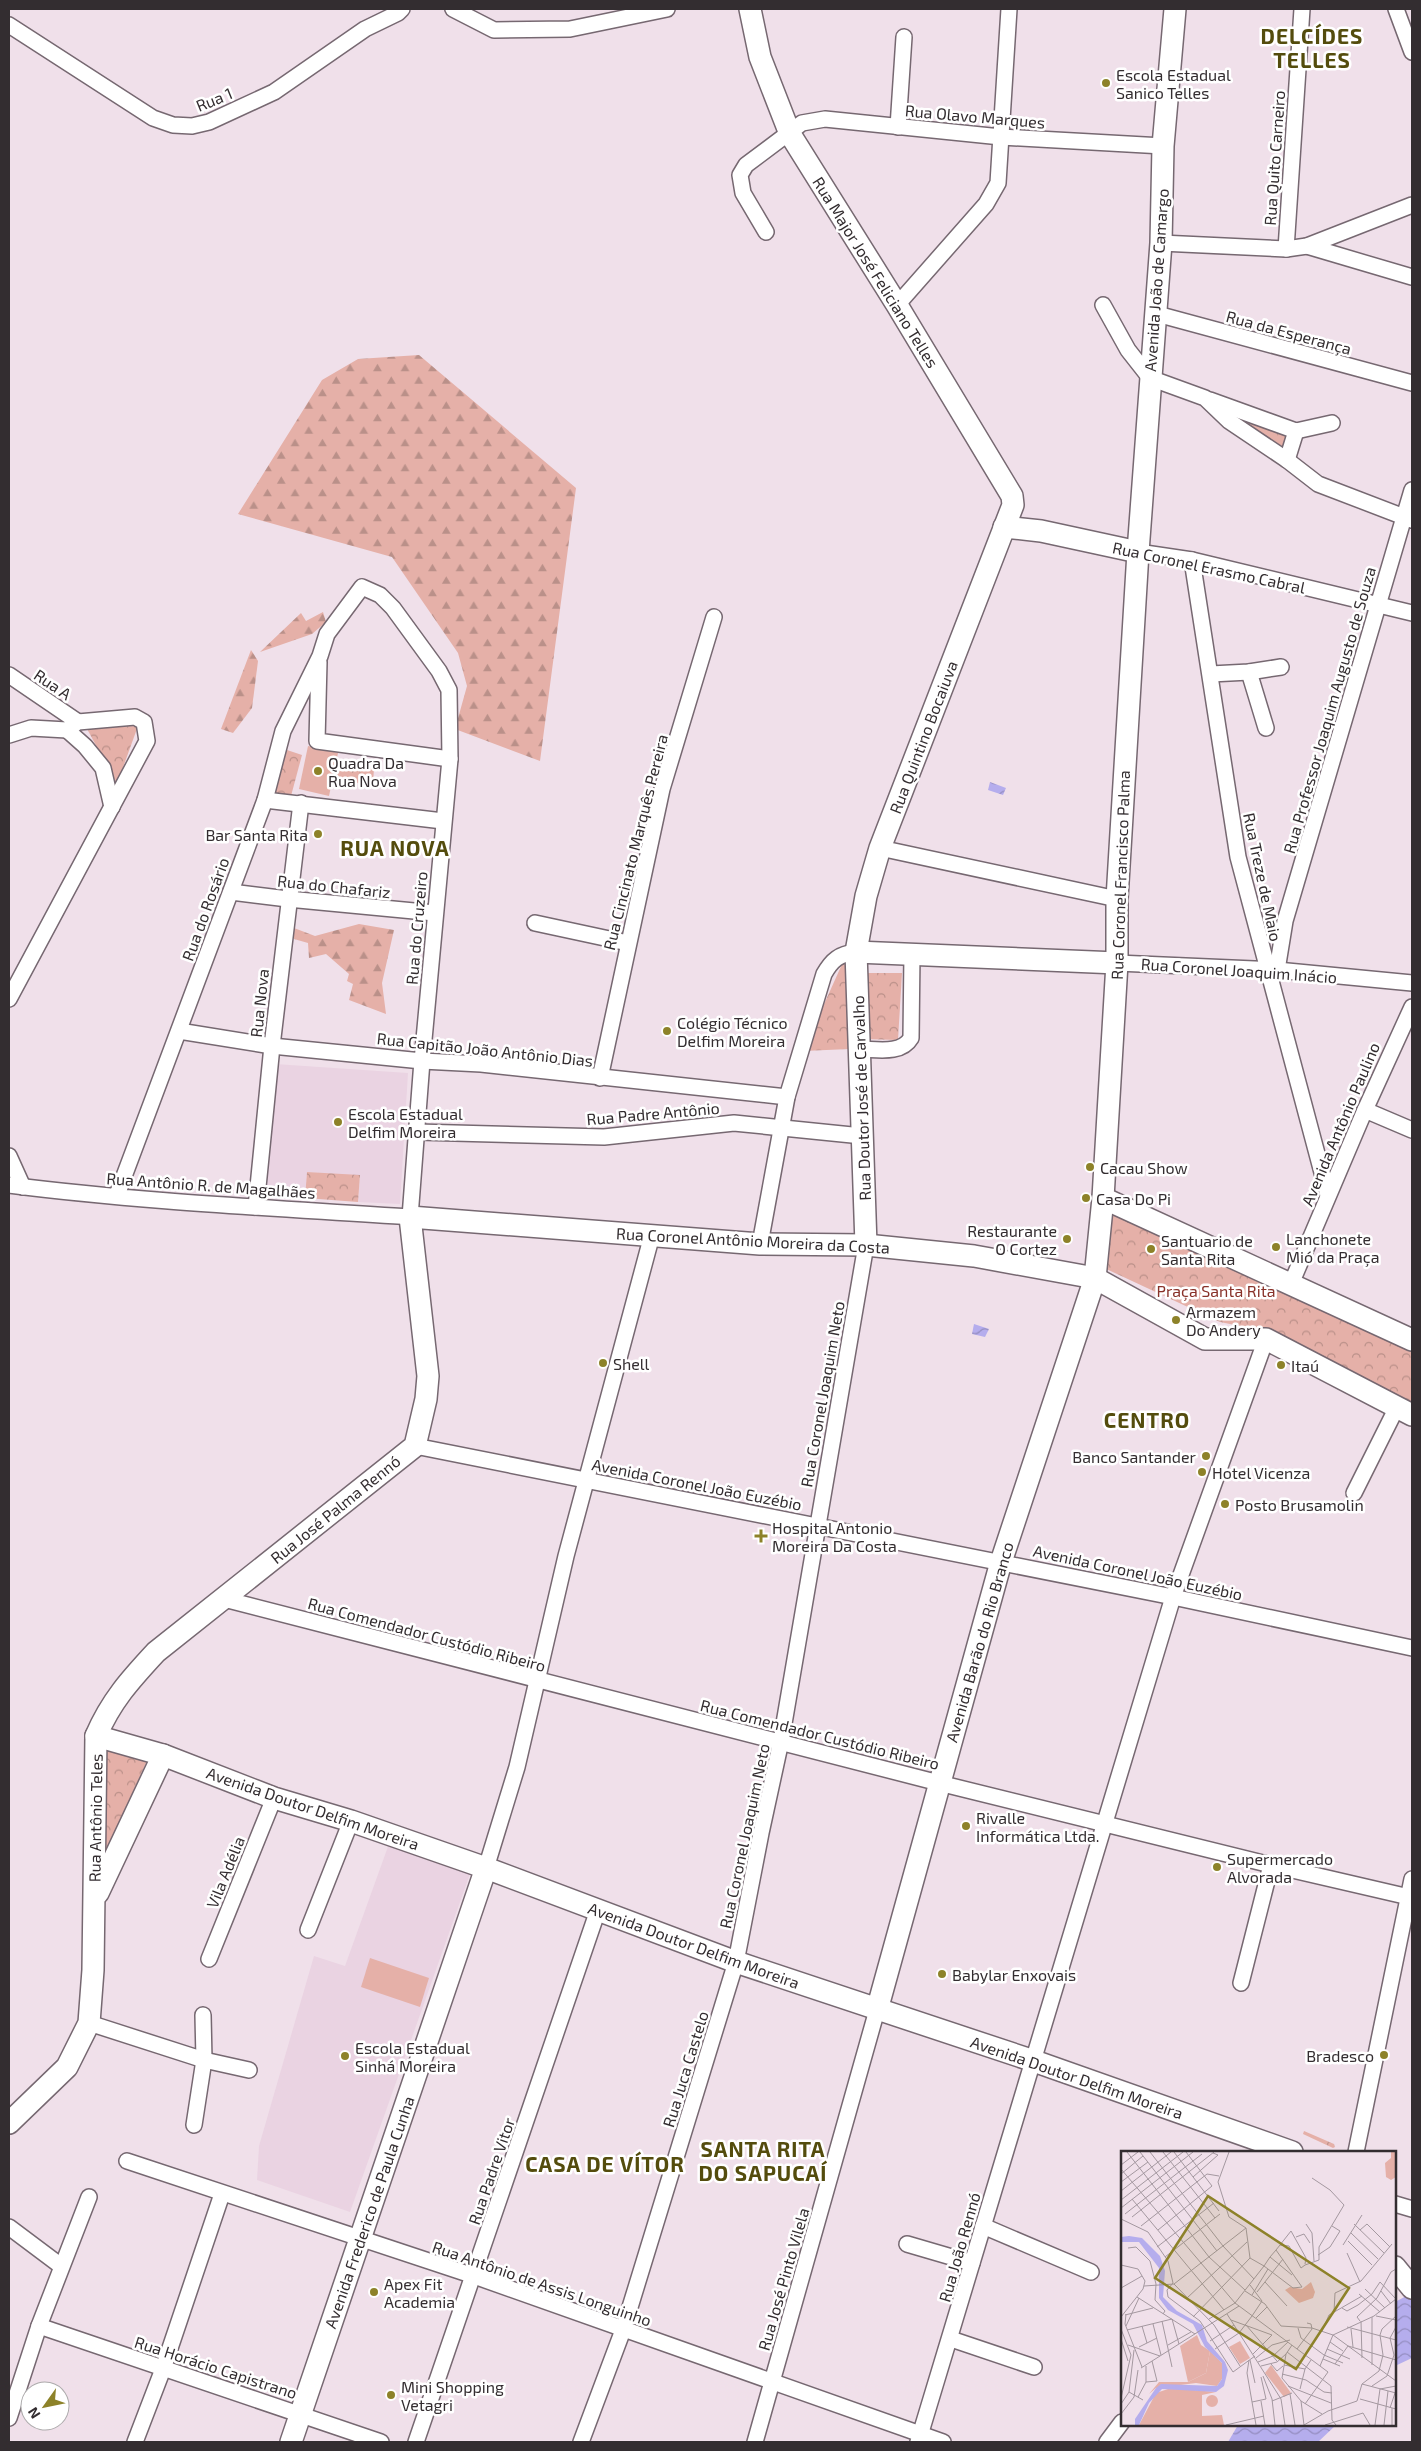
<svg xmlns="http://www.w3.org/2000/svg" width="1421" height="2451" viewBox="0 0 1421 2451" font-family="'Exo 2',sans-serif">
	<style>
		.built { fill: #ead3e2 }
		.green { fill: #e5b0a8 }
		.forest { fill: url(#forest-firs) }
		.park { fill: url(#park-crowns) }
		.water { fill: url(#water-waves) }
		.lines { fill: none; stroke-linecap: round; stroke-linejoin: round }
		.minor-casing { stroke: #766871; stroke-width: 18 }
		.secondary-casing { stroke: #766871; stroke-width: 24 }
		.minor { stroke: #fff; stroke-width: 15 }
		.secondary { stroke: #fff; stroke-width: 21 }
		.poi-dot { fill: #8d8229; stroke: #fff; stroke-width: 2 }
		.labels { text-anchor: middle; dominant-baseline: central; stroke-width: 5; stroke-linejoin: round; paint-order: stroke }
		.poi-label { font-size: 16px; fill: #332d30; stroke: #fff; text-anchor: start }
		.street-label { font-size: 16px; fill: #332d30; stroke: #fff }
		.park-label { font-size: 16px; fill: #883129; stroke: #fff }
		.district-label { font-size: 21px; font-weight: bold; letter-spacing: 1px; fill: #544c0d; stroke: #fff }
		.inset-road { fill: none; stroke: #a498a0; stroke-width: 1 }
		.view { fill: #8d8229; fill-opacity: 0.15; stroke: #8d8229; stroke-width: 2.5 }
		.inset-edge { fill: none; stroke: #332d30; stroke-width: 2.5 }
	</style>
	<defs>
		<pattern id="forest-firs" width="22" height="20" patternUnits="userSpaceOnUse" patternTransform="scale(1.25)"><rect width="22" height="20" fill="#e5b0a8"/><path d="M5 1l3.5 6h-7zM16 11l3.5 6h-7z" fill="#ba9089"/></pattern>
		<pattern id="park-crowns" width="20" height="18" patternUnits="userSpaceOnUse" patternTransform="scale(1.25)"><rect width="20" height="18" fill="#e5b0a8"/><path d="M2 6a3 3 0 1 1 6 0M12 15a3 3 0 1 1 6 0" fill="none" stroke="#ba9089"/></pattern>
		<pattern id="water-waves" width="16" height="10" patternUnits="userSpaceOnUse" patternTransform="scale(1.25)"><rect width="16" height="10" fill="#b5aded"/><path d="M0 5q4-4 8 0t8 0" fill="none" stroke="#948dc0"/></pattern>
	</defs>
	<rect width="100%" height="100%" fill="#f0e0ea"/>
	<g class="built">
		<polygon points="275,1064 408,1073 400,1204 358,1202 360,1176 307,1172 305,1198 267,1195"/>
		<polygon points="390,1841 471,1871 350,2212 257,2180 259,2146 314,1956 345,1966"/>
	</g>
	<g class="green">
		<polygon points="308,746 338,753 329,796 299,789"/>
		<polygon points="370,1958 429,1978 420,2007 361,1987"/>
	</g>
	<g class="forest">
		<polygon points="419,355 576,488 540,761 455,729 467,686 458,653 392,557 238,514 322,380 358,359"/>
		<polygon points="323,612 326,622 312,634 260,652 301,613 306,621"/>
		<polygon points="251,650 258,661 252,708 233,733 221,729"/>
		<polygon points="359,924 394,930 382,983 386,1014 349,1000 353,984 347,981 349,974 326,954 309,958 308,943 294,939 294,928 315,936"/>
	</g>
	<g class="park">
		<polygon points="1249,417 1292,433 1283,449 1246,423"/>
		<polygon points="138,726 117,784 86,727"/>
		<polygon points="287,750 302,755 291,796 272,792"/>
		<polygon points="337,765 374,767 373,785 336,780"/>
		<polygon points="843,962 847,962 850,1049 803,1051"/>
		<polygon points="864,973 902,973 898,1040 863,1039"/>
		<polygon points="307,1172 360,1175 358,1202 305,1198"/>
		<polygon points="1111,1211 1412,1349 1412,1406 1260,1330 1220,1322 1102,1267"/>
		<polygon points="107,1748 147,1761 98,1868"/>
		<polygon points="1304,2131 1334,2144 1335,2147 1333,2148 1303,2134"/>
	</g>
	<g class="water">
		<polygon points="990,782 1006,788 1003,795 988,790"/>
		<polygon points="974,1324 989,1329 985,1337 972,1334"/>
		<polygon points="1412,2293 1412,2358 1395,2366 1395,2302"/>
		<polygon points="1238,2425 1336,2425 1318,2442 1228,2442"/>
	</g>
	<g class="lines">
		<defs>
			<g id="minor">
				<polyline points="453,9 494,30 570,29 667,9"/>
				<polyline points="1396,9 1412,52"/>
				<polyline points="9,25 153,118 173,125 192,126 209,122 274,92 365,29 398,13 402,9"/>
				<polyline points="898,127 904,37"/>
				<polyline points="766,232 743,193 740,175 746,165 802,123 825,119 1001,137 1163,146"/>
				<polyline points="1161,243 1286,249 1307,246 1412,205"/>
				<polyline points="1307,246 1412,277"/>
				<polyline points="1286,249 1302,9"/>
				<polyline points="897,305 986,204 998,183 1009,9"/>
				<polyline points="1103,305 1128,350 1150,378 1205,398 1229,421 1287,460 1318,484 1412,520"/>
				<polyline points="1157,314 1412,383"/>
				<polyline points="1210,400 1296,431 1332,423"/>
				<polyline points="1287,460 1296,431"/>
				<polyline points="1138,552 1192,560 1412,613"/>
				<polyline points="1192,560 1238,857 1328,1195"/>
				<polyline points="319,662 317,741 450,759"/>
				<polyline points="1249,672 1266,728"/>
				<polyline points="1211,674 1249,672 1281,667"/>
				<polyline points="9,675 78,722"/>
				<polyline points="67,730 85,746 103,768 112,807"/>
				<polyline points="9,735 31,728 67,730"/>
				<polyline points="265,800 443,821"/>
				<polyline points="880,848 1117,899"/>
				<polyline points="231,892 288,899 435,913"/>
				<polyline points="535,923 628,943"/>
				<polyline points="1117,963 1277,970 1412,983"/>
				<polyline points="1277,970 1285,921 1412,490"/>
				<polyline points="9,999 147,741 144,722 135,717 78,722 67,730"/>
				<polyline points="179,1031 272,1046 422,1061 481,1064 787,1097"/>
				<path d="M 859,1049 C 876,1049 901,1055 911,1038 L 912,954"/>
				<polyline points="600,1078 662,789 714,617"/>
				<polyline points="1365,1110 1412,1130"/>
				<polyline points="417,1132 604,1137 734,1123 862,1136"/>
				<polyline points="9,1156 23,1187"/>
				<path d="M 9,1185 C 142,1202 277,1208 410,1217 L 422,1061 L 450,759 L 449,690 L 439,671 L 393,608 L 380,595 L 362,587 L 327,634 L 320,656 L 283,731 L 265,800 L 117,1195"/>
				<polyline points="256,1207 272,1046 301,803"/>
				<path d="M 760,1244 L 787,1097 L 824,974 C 832,960 839,954 856,952"/>
				<polyline points="1291,1284 1365,1110 1412,1007"/>
				<polyline points="415,1446 1173,1597 1412,1648"/>
				<polyline points="1354,1493 1397,1407"/>
				<polyline points="224,1599 939,1783 1271,1865 1409,1897"/>
				<polyline points="486,1868 517,1767 566,1556 652,1235"/>
				<polyline points="308,1930 351,1821"/>
				<polyline points="209,1959 274,1798"/>
				<polyline points="1241,1983 1271,1865"/>
				<polyline points="89,2023 204,2060 249,2070"/>
				<polyline points="194,2125 204,2060 203,2015"/>
				<polyline points="1356,2152 1412,1879"/>
				<polyline points="127,2161 474,2276 943,2442"/>
				<polyline points="1395,2204 1412,2209"/>
				<polyline points="983,2226 1091,2272"/>
				<polyline points="9,2227 61,2266"/>
				<polyline points="907,2244 972,2263"/>
				<polyline points="39,2326 381,2442"/>
				<polyline points="951,2339 1034,2367"/>
				<polyline points="9,2418 39,2326 89,2197"/>
				<polyline points="135,2442 163,2369 222,2194"/>
				<polyline points="416,2442 598,1910"/>
				<polyline points="581,2442 623,2330 736,1962 761,1833 781,1741 866,1245"/>
				<polyline points="755,2442 877,2010"/>
				<polyline points="918,2442 1173,1597 1266,1339"/>
				<polyline points="1107,2442 1122,2422"/>
			</g>
			<g id="secondary">
				<polyline points="750,9 760,57 790,134 897,305 1012,496 1013,505 880,848 866,896 856,952 866,1245"/>
				<polyline points="1004,527 1041,531 1138,552"/>
				<polyline points="856,952 1117,963"/>
				<polyline points="1103,1198 1412,1340"/>
				<polyline points="96,1736 163,1755 274,1798 351,1821 486,1868 736,1962 1034,2061 1292,2152"/>
				<polyline points="98,1893 163,1755"/>
				<polyline points="877,2010 1001,1562 1095,1278 1103,1198 1117,963 1117,899 1138,552 1161,243 1163,146 1175,9"/>
				<path d="M 9,2123 L 67,2067 L 89,2023 L 93,1970 L 96,1736 C 111,1701 130,1680 156,1652 L 415,1446 L 426,1399 L 428,1376 L 410,1217 L 760,1244 L 866,1245 L 974,1256 L 1095,1278 L 1205,1339 L 1266,1339 L 1412,1415"/>
				<polyline points="1395,2267 1412,2288"/>
				<polyline points="291,2442 486,1868"/>
			</g>
		</defs>
		<use href="#minor" class="minor-casing"/>
		<use href="#secondary" class="secondary-casing"/>
		<use href="#minor" class="minor"/>
		<use href="#secondary" class="secondary"/>
	</g>
	<g class="poi-dot">
		<circle cx="1106" cy="83" r="5"/>
		<circle cx="318" cy="771" r="5"/>
		<circle cx="318" cy="834" r="5"/>
		<circle cx="667" cy="1031" r="5"/>
		<circle cx="338" cy="1122" r="5"/>
		<circle cx="1090" cy="1167" r="5"/>
		<circle cx="1086" cy="1198" r="5"/>
		<circle cx="1067" cy="1239" r="5"/>
		<circle cx="1276" cy="1247" r="5"/>
		<circle cx="1151" cy="1249" r="5"/>
		<circle cx="1176" cy="1320" r="5"/>
		<circle cx="603" cy="1363" r="5"/>
		<circle cx="1281" cy="1365" r="5"/>
		<circle cx="1206" cy="1456" r="5"/>
		<circle cx="1202" cy="1472" r="5"/>
		<circle cx="1225" cy="1504" r="5"/>
		<path d="M758.5 1528.5h5v5h5v5h-5v5h-5v-5h-5v-5h5z"/>
		<circle cx="966" cy="1826" r="5"/>
		<circle cx="1217" cy="1867" r="5"/>
		<circle cx="942" cy="1974" r="5"/>
		<circle cx="1384" cy="2055" r="5"/>
		<circle cx="345" cy="2056" r="5"/>
		<circle cx="374" cy="2292" r="5"/>
		<circle cx="391" cy="2395" r="5"/>
	</g>
	<g class="labels">
		<g class="poi-label">
			<text x="1116" y="74">Escola Estadual<tspan x="1116" dy="18">Sanico Telles</tspan></text>
			<text x="328" y="762">Quadra Da<tspan x="328" dy="18">Rua Nova</tspan></text>
			<text x="308" y="834" text-anchor="end">Bar Santa Rita</text>
			<text x="677" y="1022">Colégio Técnico<tspan x="677" dy="18">Delfim Moreira</tspan></text>
			<text x="348" y="1113">Escola Estadual<tspan x="348" dy="18">Delfim Moreira</tspan></text>
			<text x="1100" y="1167">Cacau Show</text>
			<text x="1096" y="1198">Casa Do Pi</text>
			<text x="1057" y="1230" text-anchor="end">Restaurante<tspan x="1057" dy="18">O Cortez</tspan></text>
			<text x="1286" y="1238">Lanchonete<tspan x="1286" dy="18">Mió da Praça</tspan></text>
			<text x="1161" y="1240">Santuario de<tspan x="1161" dy="18">Santa Rita</tspan></text>
			<text x="1186" y="1311">Armazem<tspan x="1186" dy="18">Do Andery</tspan></text>
			<text x="613" y="1363">Shell</text>
			<text x="1291" y="1365">Itaú</text>
			<text x="1196" y="1456" text-anchor="end">Banco Santander</text>
			<text x="1212" y="1472">Hotel Vicenza</text>
			<text x="1235" y="1504">Posto Brusamolin</text>
			<text x="772" y="1527">Hospital Antonio<tspan x="772" dy="18">Moreira Da Costa</tspan></text>
			<text x="976" y="1817">Rivalle<tspan x="976" dy="18">Informática Ltda.</tspan></text>
			<text x="1227" y="1858">Supermercado<tspan x="1227" dy="18">Alvorada</tspan></text>
			<text x="952" y="1974">Babylar Enxovais</text>
			<text x="355" y="2047">Escola Estadual<tspan x="355" dy="18">Sinhá Moreira</tspan></text>
			<text x="1374" y="2055" text-anchor="end">Bradesco</text>
			<text x="384" y="2283">Apex Fit<tspan x="384" dy="18">Academia</tspan></text>
			<text x="401" y="2386">Mini Shopping<tspan x="401" dy="18">Vetagri</tspan></text>
		</g>
		<g class="street-label">
			<text transform="translate(214 99) rotate(-22)">Rua 1</text>
			<text transform="translate(975 116) rotate(5)">Rua Olavo Marques</text>
			<text transform="translate(1274 158) rotate(-86)">Rua Quito Carneiro</text>
			<text transform="translate(876 272) rotate(58)">Rua Major José Feliciano Telles</text>
			<text transform="translate(1156 280) rotate(-86)">Avenida João de Camargo</text>
			<text transform="translate(1289 332) rotate(15)">Rua da Esperança</text>
			<text transform="translate(1209 567) rotate(12)">Rua Coronel Erasmo Cabral</text>
			<text transform="translate(53 684) rotate(34)">Rua A</text>
			<text transform="translate(1329 710) rotate(-74)">Rua Professor Joaquim Augusto de Souza</text>
			<text transform="translate(923 737) rotate(-69)">Rua Quintino Bocaiuva</text>
			<text transform="translate(635 842) rotate(-76)">Rua Cincinato Marquês Pereira</text>
			<text transform="translate(1120 875) rotate(-88)">Rua Coronel Francisco Palma</text>
			<text transform="translate(1263 877) rotate(78)">Rua Treze de Maio</text>
			<text transform="translate(334 886) rotate(6)">Rua do Chafariz</text>
			<text transform="translate(205 909) rotate(-70)">Rua do Rosário</text>
			<text transform="translate(416 928) rotate(-85)">Rua do Cruzeiro</text>
			<text transform="translate(1239 970) rotate(4)">Rua Coronel Joaquim Inácio</text>
			<text transform="translate(259 1003) rotate(-84)">Rua Nova</text>
			<text transform="translate(485 1049) rotate(6)">Rua Capitão João Antônio Dias</text>
			<text transform="translate(861 1098) rotate(-92)">Rua Doutor José de Carvalho</text>
			<text transform="translate(653 1113) rotate(-5)">Rua Padre Antônio</text>
			<text transform="translate(1340 1124) rotate(-67)">Avenida Antônio Paulino</text>
			<text transform="translate(211 1185) rotate(4)">Rua Antônio R. de Magalhães</text>
			<text transform="translate(753 1240) rotate(3)">Rua Coronel Antônio Moreira da Costa</text>
			<text transform="translate(822 1394) rotate(-80)">Rua Coronel Joaquim Neto</text>
			<text transform="translate(697 1484) rotate(11)">Avenida Coronel João Euzébio</text>
			<text transform="translate(335 1509) rotate(-39)">Rua José Palma Rennó</text>
			<text transform="translate(1138 1572) rotate(12)">Avenida Coronel João Euzébio</text>
			<text transform="translate(427 1634) rotate(15)">Rua Comendador Custódio Ribeiro</text>
			<text transform="translate(979 1642) rotate(-74)">Avenida Barão do Rio Branco</text>
			<text transform="translate(820 1734) rotate(14)">Rua Comendador Custódio Ribeiro</text>
			<text transform="translate(313 1808) rotate(19)">Avenida Doutor Delfim Moreira</text>
			<text transform="translate(95 1818) rotate(-89)">Rua Antônio Teles</text>
			<text transform="translate(744 1836) rotate(-78)">Rua Coronel Joaquim Neto</text>
			<text transform="translate(225 1872) rotate(-68)">Vila Adélia</text>
			<text transform="translate(694 1945) rotate(20)">Avenida Doutor Delfim Moreira</text>
			<text transform="translate(685 2069) rotate(-73)">Rua Juca Castelo</text>
			<text transform="translate(1077 2077) rotate(19)">Avenida Doutor Delfim Moreira</text>
			<text transform="translate(491 2171) rotate(-71)">Rua Padre Vitor</text>
			<text transform="translate(369 2212) rotate(-71)">Avenida Frederico de Paula Cunha</text>
			<text transform="translate(959 2247) rotate(-74)">Rua João Rennó</text>
			<text transform="translate(783 2279) rotate(-74)">Rua José Pinto Vilela</text>
			<text transform="translate(542 2283) rotate(19)">Rua Antônio de Assis Longuinho</text>
			<text transform="translate(216 2367) rotate(18)">Rua Horácio Capistrano</text>
		</g>
		<g class="park-label">
			<text x="1216" y="1290">Praça Santa Rita</text>
		</g>
		<g class="district-label">
			<text x="1312" y="35">DELCÍDES<tspan x="1312" dy="24">TELLES</tspan></text>
			<text x="395" y="847">RUA NOVA</text>
			<text x="1147" y="1419">CENTRO</text>
			<text x="763" y="2148">SANTA RITA<tspan x="763" dy="24">DO SAPUCAÍ</tspan></text>
			<text x="605" y="2163">CASA DE VÍTOR</text>
		</g>
	</g>
	<g transform="translate(1121 2151)">
		<rect width="275" height="275" fill="#f0e0ea"/>
		<path d="M 119,190 L 129,207 L 119,213 L 108,196 ZM85 250a6 6 0 1 1 12 0a6 6 0 1 1-12 0Z" fill="#e5b0a8"/>
		<path d="M 270,1 L 275,1 L 275,26 L 270,29 L 265,26 L 264,12 L 270,7 ZM 190,131 L 194,141 L 192,147 L 178,152 L 164,139 L 169,136 L 181,138 ZM 89,200 L 101,212 L 101,228 L 96,235 L 75,232 L 35,237 L 28,243 L 38,231 L 67,231 L 85,222 Z" fill="#e5b0a8"/>
		<path d="M 150,214 L 170,242 L 163,246 L 144,222 Z" fill="#e5b0a8"/>
		<path d="M 76,184 L 80,194 L 89,200 L 85,222 L 67,231 L 59,195 ZM 50,237 L 95,241 L 81,244 L 81,265 L 101,264 L 103,274 L 18,274 L 35,242 Z" fill="#e5b0a8"/>
		<path d="M 8,85 L 21,87 L 39,105 L 44,120 L 42,146 L 56,160 L 81,174 L 86,190 L 104,211 L 107,219 L 103,235 L 95,241 L 41,238 L 28,252 L 18,274 L 14,274 L 14,268 L 35,237 L 40,233 L 96,235 L 101,228 L 101,212 L 84,196 L 72,173 L 47,159 L 38,147 L 38,117 L 18,91 L 0,91 L 0,86 Z" fill="#b5aded"/>
		<path class="inset-road" d="M 6,1 L 88,106 L 124,139M 19,1 L 96,100M 29,1 L 102,95M 42,1 L 94,67M 53,1 L 98,60M 108,1 L 97,31 L 108,66 L 125,77M 0,14 L 17,1M 0,18 L 80,112M 0,23 L 22,5M 72,26 L 97,4 L 92,2M 0,31 L 27,11M 0,40 L 50,1M 11,48 L 103,159M 0,49 L 62,1M 0,57 L 72,1M 4,63 L 81,3M 11,66 L 93,1M 0,68 L 27,81 L 47,110 L 52,132 L 46,139 L 47,146 L 79,170 L 112,221 L 134,205M 185,73 L 191,82 L 193,110M 233,73 L 263,102M 20,75 L 86,23 L 98,25M 37,79 L 91,35 L 65,1M 239,79 L 246,73 L 269,96M 230,82 L 257,108M 175,86 L 183,83 L 189,92M 227,90 L 251,114M 159,94 L 168,95 L 180,117 L 184,114M 222,94 L 241,64M 102,95 L 133,128M 36,96 L 93,52M 7,97 L 15,96 L 29,110 L 35,133 L 34,149 L 44,160 L 42,163M 155,99 L 181,136 L 172,137 L 143,115 L 149,106 L 155,99 L 159,94 L 170,80 L 185,107 L 184,113M 226,102 L 239,131M 197,104 L 209,96 L 219,80 L 211,75M 44,106 L 99,63M 149,106 L 171,124M 80,112 L 114,152 L 199,215 L 212,184 L 191,177 L 160,175M 0,114 L 17,118 L 24,130 L 22,138 L 0,166M 184,114 L 198,109 L 198,96 L 223,54 L 209,39 L 191,27M 144,131 L 166,155M 53,133 L 93,174 L 119,215M 129,134 L 141,150M 23,135 L 53,133 L 125,77M 0,137 L 21,125M 244,138 L 264,157M 124,140 L 144,153 L 160,175M 260,140 L 270,153M 136,141 L 162,108M 238,143 L 259,161M 131,144 L 147,118M 16,146 L 74,183M 66,147 L 126,91M 221,157 L 226,160 L 237,154 L 251,143 L 259,131 L 275,148M 213,161 L 214,142 L 240,130 L 271,93M 5,163 L 4,173 L 21,216M 106,163 L 160,248 L 164,274M 4,164 L 32,157M 131,165 L 141,150M 255,165 L 275,169M 72,166 L 129,107M 135,167 L 146,156M 88,168 L 114,152 L 143,115 L 129,107 L 125,77M 110,169 L 151,184M 41,170 L 51,216M 239,170 L 236,166 L 256,147 L 270,121 L 275,118M 240,170 L 241,207M 32,173 L 40,204M 125,174 L 156,210M 5,175 L 18,147M 21,175 L 26,192M 226,176 L 275,189M 177,177 L 180,187 L 203,204 L 222,212M 0,178 L 10,204 L 0,247M 230,178 L 232,196M 6,179 L 51,168 L 58,193M 201,180 L 208,164 L 241,145M 212,184 L 275,230M 212,184 L 253,165 L 275,148M 0,188 L 7,210M 89,190 L 113,174M 209,191 L 222,200M 7,194 L 39,205 L 118,155M 47,194 L 70,181M 171,194 L 165,203 L 161,227 L 180,250 L 201,263M 18,196 L 36,187M 94,198 L 118,182 L 131,165M 176,198 L 191,178 L 190,173 L 186,172M 206,198 L 229,208M 166,201 L 210,235 L 211,269 L 215,274M 132,203 L 151,184M 135,207 L 151,194 L 169,189M 202,208 L 219,215M 128,209 L 126,222 L 135,274M 129,209 L 134,232M 137,211 L 152,205 L 167,191M 150,213 L 156,220 L 162,215M 214,213 L 227,195 L 275,209M 163,214 L 184,218M 251,214 L 251,166M 25,215 L 25,231M 140,215 L 156,211 L 165,203M 20,217 L 39,205M 161,223 L 185,229 L 203,241 L 211,242M 142,225 L 151,248 L 154,274M 25,231 L 36,230 L 31,210M 241,233 L 275,242M 167,235 L 210,252M 251,235 L 266,225 L 273,204 L 269,187 L 275,176M 179,238 L 184,218 L 190,209M 8,241 L 22,249M 169,243 L 174,274M 17,246 L 25,231M 239,248 L 275,258M 140,250 L 144,274M 151,250 L 171,242M 180,250 L 183,274 L 207,260 L 236,250 L 241,233 L 258,220 L 262,204 L 259,184 L 261,178 L 275,165M 131,251 L 145,248 L 140,226M 0,253 L 8,241 L 13,199M 184,253 L 207,221 L 199,215M 269,257 L 274,242M 271,257 L 271,274M 0,263 L 13,246 L 17,219M 105,274 L 143,265M 204,274 L 242,262 L 249,274M 254,274 L 259,238 L 275,235M 263,274 L 267,240"/>
		<path class="view" d="M 87,45 L 228,137 L 175,218 L 34,127 Z"/>
		<rect width="275" height="275" class="inset-edge"/>
	</g>
	<rect width="1421" height="2451" fill="none" stroke="#332d30" stroke-width="20"/>
	<g transform="translate(45 2406) rotate(237)"><circle r="24" fill="#ffffff" stroke="#adabac"/>
	<path d="M0-4L9 19L0 12L-9 19Z" fill="#8d8229"/>
	<text y="-8" font-size="14" font-weight="bold" text-anchor="middle" fill="#332d30">N</text>
	</g>
</svg>
